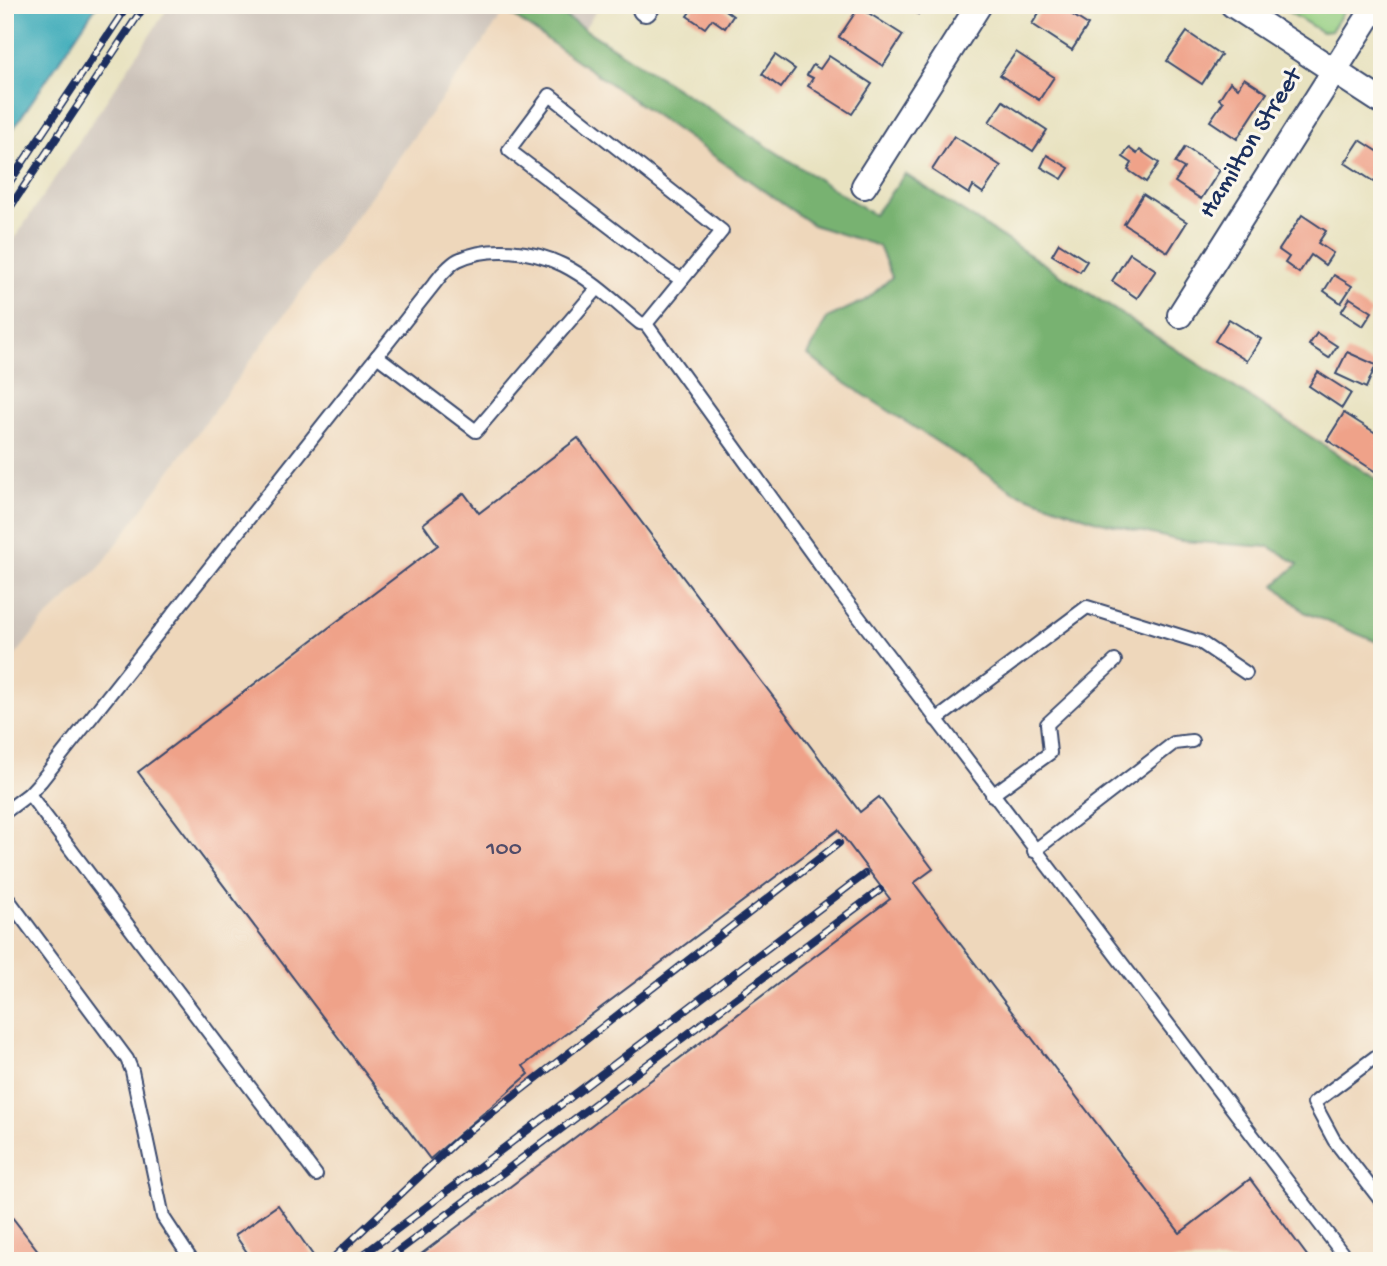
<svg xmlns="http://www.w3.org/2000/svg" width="1387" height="1266" viewBox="0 0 1387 1266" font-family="'Gochi Hand',sans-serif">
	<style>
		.built { fill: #eed7bb }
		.industrial { fill: #ccc2b9 }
		.green { fill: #96cf83; stroke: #587f70; stroke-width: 2 }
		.forest { fill: #78b271; stroke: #4a7068; stroke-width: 2 }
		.water { fill: #3dacba; stroke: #2c6e8c; stroke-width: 2 }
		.building { fill: #efa289 }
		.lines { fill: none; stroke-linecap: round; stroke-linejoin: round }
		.lane-casing { stroke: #3a4a6d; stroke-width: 16 }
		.street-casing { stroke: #3a4a6d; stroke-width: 28 }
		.lane { stroke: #fff; stroke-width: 12 }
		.street { stroke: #fff; stroke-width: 24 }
		.rail-casing { stroke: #1b2f5e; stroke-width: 8 }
		.rail { stroke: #fbf7ec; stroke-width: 5; stroke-dasharray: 16; stroke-linecap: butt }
		.labels { text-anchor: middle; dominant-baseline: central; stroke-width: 6; stroke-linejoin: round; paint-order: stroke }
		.number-label { font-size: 23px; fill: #504c69 }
		.street-label { font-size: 26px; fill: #1b2f5e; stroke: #fbf7ec }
	</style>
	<rect width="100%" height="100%" fill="#fbf7ec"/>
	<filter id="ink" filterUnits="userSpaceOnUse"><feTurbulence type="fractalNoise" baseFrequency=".0143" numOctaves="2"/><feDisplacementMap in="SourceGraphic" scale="14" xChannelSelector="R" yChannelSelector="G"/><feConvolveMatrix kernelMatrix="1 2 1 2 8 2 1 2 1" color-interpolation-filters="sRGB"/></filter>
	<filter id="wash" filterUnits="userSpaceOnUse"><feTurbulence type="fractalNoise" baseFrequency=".00686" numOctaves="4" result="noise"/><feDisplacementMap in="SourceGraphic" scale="28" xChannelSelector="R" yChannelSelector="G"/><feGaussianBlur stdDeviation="1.57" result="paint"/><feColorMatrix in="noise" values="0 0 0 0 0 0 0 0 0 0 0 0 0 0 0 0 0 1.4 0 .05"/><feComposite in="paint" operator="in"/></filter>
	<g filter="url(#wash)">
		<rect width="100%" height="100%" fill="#e8e2c0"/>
		<polygon class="built" points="510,5 547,5 874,215 905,174 1382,479 1382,1261 5,1261 5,669 42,622 100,567"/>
		<g class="industrial">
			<polygon points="170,5 510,5 100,567 42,622 5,669 5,253"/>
			<polygon points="547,5 600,5 584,29"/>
		</g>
		<polygon class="green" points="1277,5 1323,5 1327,7 1348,5 1331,31 1322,32"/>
		<polygon class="forest" points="510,5 547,5 874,215 905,174 1382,483 1382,644 1304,612 1275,585 1298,564 1270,547 1181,541 1097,521 1015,492 833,375 808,355 827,318 866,300 892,277 879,246 813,225 506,11"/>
		<polygon class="water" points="5,5 97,5 5,141"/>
		<g id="blocks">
			<g class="building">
				<polygon points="695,5 718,5 733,16 725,28 712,19 705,28 687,16"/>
				<polygon points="905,5 924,5 918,14"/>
				<polygon points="1044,5 1057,5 1088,25 1072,50 1032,24"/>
				<polygon points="859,7 903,35 883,66 839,37"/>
				<polygon points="1187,32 1221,55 1202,84 1167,61"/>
				<polygon points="1016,52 1054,77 1039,100 1000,75"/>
				<polygon points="775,55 795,69 781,88 762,74"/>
				<polygon points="829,56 872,84 852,114 808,86 813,78 807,75 813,65 820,69"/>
				<polygon points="1244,78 1267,93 1237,139 1210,121 1223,102 1219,99 1230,82 1238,88"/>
				<polygon points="1003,101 1047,130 1033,151 989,122"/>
				<polygon points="954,136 1001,166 983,193 973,186 969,194 932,170"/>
				<polygon points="1360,140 1382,154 1382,187 1345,163"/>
				<polygon points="1185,147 1220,170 1201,199 1175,182 1184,168 1175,163"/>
				<polygon points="1129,148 1137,154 1140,150 1159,163 1146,182 1128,170 1132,163 1123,157"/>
				<polygon points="1047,155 1069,168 1062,179 1041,167"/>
				<polygon points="1143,194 1187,222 1168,252 1124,224"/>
				<polygon points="1302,215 1326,231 1318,243 1333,253 1325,265 1311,255 1299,273 1285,263 1289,257 1279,250"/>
				<polygon points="1059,243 1087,261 1080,272 1052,255"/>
				<polygon points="1130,253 1156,270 1137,298 1112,281"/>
				<polygon points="1334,275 1352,286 1341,303 1324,291"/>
				<polygon points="1350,298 1372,312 1363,326 1341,312"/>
				<polygon points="1229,319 1261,339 1247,361 1215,341"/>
				<polygon points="1317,333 1337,346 1329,358 1309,345"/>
				<polygon points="1347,352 1376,365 1366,388 1336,374"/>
				<polygon points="1318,372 1351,393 1342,408 1309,386"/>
				<polygon points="1344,413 1382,437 1382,470 1379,474 1327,440"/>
				<polygon points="578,438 860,812 879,797 933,869 914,883 1180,1233 1250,1179 1311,1261 412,1261 890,899 838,830 523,1066 529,1074 430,1159 138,772 438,545 423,524 464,493 479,513"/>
				<polygon points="278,1205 317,1261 253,1261 235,1235"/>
				<polygon points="5,1208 46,1261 5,1261"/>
			</g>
		</g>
	</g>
	<g filter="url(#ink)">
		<use href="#blocks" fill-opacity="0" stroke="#3a4a6d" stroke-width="2"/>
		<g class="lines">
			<defs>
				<g id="lane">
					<polyline points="646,324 722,231 550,95 509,150 669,272 681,279"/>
					<polyline points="377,356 476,431 597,289"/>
					<polyline points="936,720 1087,607 1200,642 1246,673"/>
					<polyline points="29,794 316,1175"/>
					<polyline points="992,795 1050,753 1047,724 1115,661"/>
					<path d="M 5,812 L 29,794 L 41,781 L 442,274 C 447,269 452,263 458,260 C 489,245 533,250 563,265 C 591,279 616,303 640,323 L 646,324 L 833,583 L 1348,1261"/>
					<polyline points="1034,851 1174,743 1192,741"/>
					<polyline points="5,895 127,1059 132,1071 163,1217 192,1261"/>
					<polyline points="1382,1052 1314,1103 1334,1140 1382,1202"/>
				</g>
				<g id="street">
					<polyline points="1233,5 1382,102"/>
					<polyline points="645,9 648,5"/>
					<polyline points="864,186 979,5"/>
					<polyline points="1180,315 1376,5"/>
				</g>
			</defs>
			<use href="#lane" class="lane-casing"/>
			<use href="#street" class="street-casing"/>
			<use href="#lane" class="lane"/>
			<use href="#street" class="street"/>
			<defs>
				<g id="rail">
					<polyline points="5,189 128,5"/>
					<polyline points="5,215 145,5"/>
					<polyline points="330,1261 462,1136 839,843"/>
					<polyline points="355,1261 865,874"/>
					<polyline points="385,1261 880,890"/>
				</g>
			</defs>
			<use href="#rail" class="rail-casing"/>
			<use href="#rail" class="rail"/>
		</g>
	</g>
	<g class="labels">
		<g class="number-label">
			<text x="504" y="849">100</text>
		</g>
		<g class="street-label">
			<text transform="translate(1252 144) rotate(-58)">Hamilton Street</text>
		</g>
	</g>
	<rect width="1387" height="1266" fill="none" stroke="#fbf7ec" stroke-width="28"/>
</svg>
